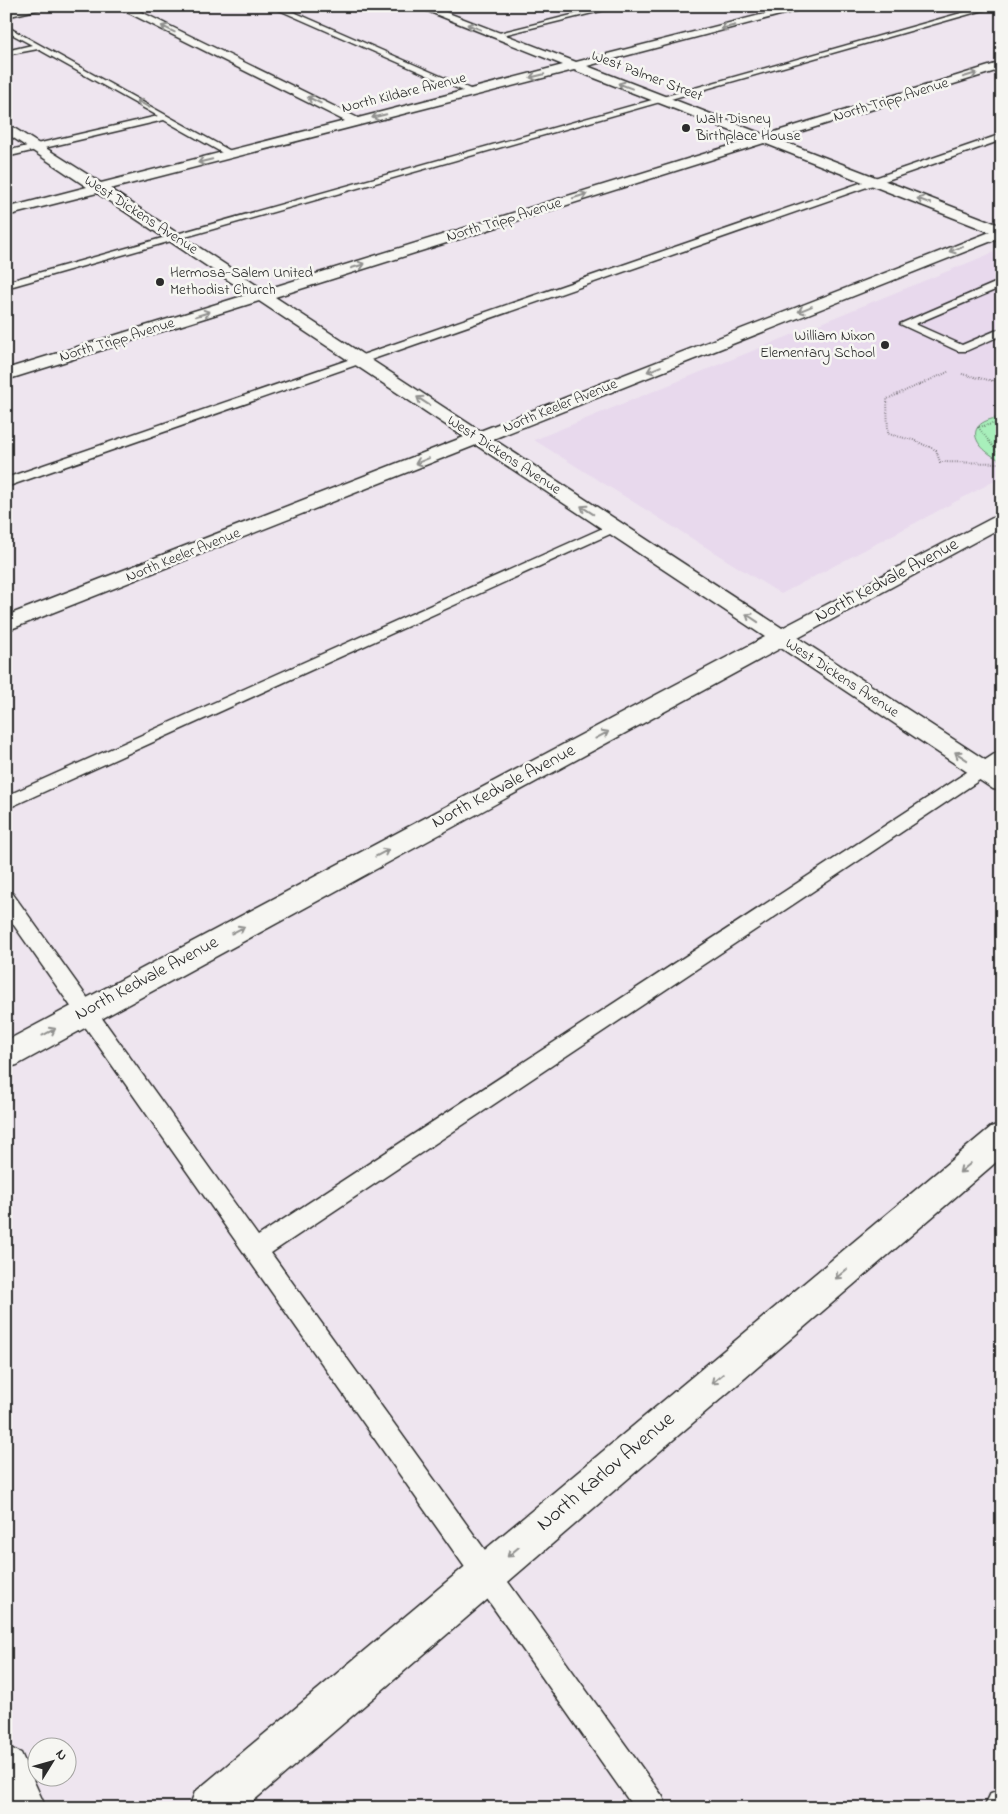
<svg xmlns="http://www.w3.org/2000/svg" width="1008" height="1814" viewBox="0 0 1008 1814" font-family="'Indie Flower',sans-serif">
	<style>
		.built { fill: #e8d9ed }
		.green { fill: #a8efbb; stroke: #6a8d73 }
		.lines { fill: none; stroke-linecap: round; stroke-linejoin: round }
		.service-casing { stroke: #2b2b2b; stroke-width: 3 }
		.minor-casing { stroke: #2b2b2b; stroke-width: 3 }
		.tertiary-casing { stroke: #2b2b2b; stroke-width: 3 }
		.secondary-casing { stroke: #2b2b2b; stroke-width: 3 }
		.path { stroke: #2b2b2b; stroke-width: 2; stroke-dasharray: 0.5 2; stroke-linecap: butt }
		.service { fill: #f6f6f2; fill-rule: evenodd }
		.minor { fill: #f6f6f2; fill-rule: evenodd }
		.tertiary { fill: #f6f6f2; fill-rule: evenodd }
		.secondary { fill: #f6f6f2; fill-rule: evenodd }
		.oneway { stroke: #90908e }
		.poi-dot { fill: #2b2b2b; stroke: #f6f6f2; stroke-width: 2 }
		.labels { text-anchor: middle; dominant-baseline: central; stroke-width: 5; stroke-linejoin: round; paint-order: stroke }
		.far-street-label { font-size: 15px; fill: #2b2b2b; stroke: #f6f6f2 }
		.far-poi-label { font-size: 15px; fill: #2b2b2b; stroke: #f6f6f2; text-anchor: start }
		.street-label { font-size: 18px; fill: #2b2b2b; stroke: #f6f6f2 }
		.near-street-label { font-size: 21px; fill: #2b2b2b; stroke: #f6f6f2 }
	</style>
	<rect width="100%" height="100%" fill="#eee5ef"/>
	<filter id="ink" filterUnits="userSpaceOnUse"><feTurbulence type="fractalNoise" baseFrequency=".02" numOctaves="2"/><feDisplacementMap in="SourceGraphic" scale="10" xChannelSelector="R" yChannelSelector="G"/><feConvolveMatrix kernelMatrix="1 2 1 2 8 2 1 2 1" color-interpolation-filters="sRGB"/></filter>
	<g filter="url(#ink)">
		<polygon class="built" points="1002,249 1002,477 781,594 534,440"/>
		<path class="green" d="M 1002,417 L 1002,461 C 973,448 961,422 1002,417 Z"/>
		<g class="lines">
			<defs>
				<g id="service">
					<polygon points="270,6 280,6 477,92 470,94"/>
					<polygon points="608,6 621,6 495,37 491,35"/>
					<polygon points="986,6 998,6 6,288 6,282"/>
					<polygon points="6,26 236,154 228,156 164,120 6,157 6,151 158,116 38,49 6,55 6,51 32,45 6,31"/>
					<polygon points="1002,134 1002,140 6,487 6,478"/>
					<polygon points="1002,280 1002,287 915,324 962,345 1002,328 1002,335 966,351 958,351 900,324"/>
					<polygon points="614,523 619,524 621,527 619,530 6,809 6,796"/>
					<polygon points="1002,751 1002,765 271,1253 663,1797 667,1808 634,1808 6,914 6,892 13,894 258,1236 996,753"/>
					<polygon points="1002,1789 1002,1808 984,1808 991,1793"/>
				</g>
				<g id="minor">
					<path d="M 115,6 L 129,6 L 358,118 L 563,65 L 415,6 L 430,6 L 576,62 L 796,6 L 814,6 L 587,66 L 765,135 L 1002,62 L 1002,69 L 777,139 L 1002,226 L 1002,237 L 493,439 L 782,628 L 1002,513 L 1002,527 L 798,638 L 1002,771 L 1002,791 L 993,789 L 781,648 L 17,1065 L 6,1068 L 6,1041 L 765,637 L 476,445 L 6,631 L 6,616 L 464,437 L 259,301 L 6,380 L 6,369 L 249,294 L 97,193 L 6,216 L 6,208 L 87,187 L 6,133 L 6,123 L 101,183 L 345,121 ZM 574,70 L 752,139 L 264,290 L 110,189 ZM 764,143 L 990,232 L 480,431 L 275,297 Z"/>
					<polygon points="1002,1123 1002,1157 245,1808 189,1808 195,1792 991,1127"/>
				</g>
				<polygon id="tertiary" points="30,6 53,6 6,17 6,11"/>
				<polygon id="secondary" points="6,1746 21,1753 46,1808 6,1808"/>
			</defs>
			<use href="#service" class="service-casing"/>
			<use href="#minor" class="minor-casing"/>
			<use href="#tertiary" class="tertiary-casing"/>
			<use href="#secondary" class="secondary-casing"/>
			<g class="path">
				<polyline points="948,372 887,399 888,434 913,440 936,450 940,462 1002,463"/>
				<polyline points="962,374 993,381 1002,377"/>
				<polyline points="1002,422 978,427 1002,458"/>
			</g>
			<use href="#service" class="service"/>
			<use href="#minor" class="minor"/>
			<use href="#tertiary" class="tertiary"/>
			<use href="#secondary" class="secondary"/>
		</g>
		<defs><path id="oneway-shaft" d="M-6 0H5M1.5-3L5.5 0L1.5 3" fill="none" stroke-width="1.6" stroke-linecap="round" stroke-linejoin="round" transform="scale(1.25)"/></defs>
		<g class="oneway">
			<use href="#oneway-shaft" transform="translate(474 27) rotate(-159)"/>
			<use href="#oneway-shaft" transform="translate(728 27) rotate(166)"/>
			<use href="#oneway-shaft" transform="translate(168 29) rotate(-154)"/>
			<use href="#oneway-shaft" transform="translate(970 75) rotate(-17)"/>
			<use href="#oneway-shaft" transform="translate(537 76) rotate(166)"/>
			<use href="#oneway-shaft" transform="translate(625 86) rotate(-159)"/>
			<use href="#oneway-shaft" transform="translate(314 100) rotate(-154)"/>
			<use href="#oneway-shaft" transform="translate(143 104) rotate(-151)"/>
			<use href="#oneway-shaft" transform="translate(379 116) rotate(166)"/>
			<use href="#oneway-shaft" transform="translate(205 161) rotate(166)"/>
			<use href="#oneway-shaft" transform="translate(580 196) rotate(-17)"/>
			<use href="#oneway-shaft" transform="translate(924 201) rotate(-159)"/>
			<use href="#oneway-shaft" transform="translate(956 249) rotate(158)"/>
			<use href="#oneway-shaft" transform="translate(358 266) rotate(-17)"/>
			<use href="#oneway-shaft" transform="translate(805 309) rotate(158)"/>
			<use href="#oneway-shaft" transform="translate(203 314) rotate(-17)"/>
			<use href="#oneway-shaft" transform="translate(654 369) rotate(158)"/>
			<use href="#oneway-shaft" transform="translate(423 401) rotate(-147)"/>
			<use href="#oneway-shaft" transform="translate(422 461) rotate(158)"/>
			<use href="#oneway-shaft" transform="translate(587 510) rotate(-147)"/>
			<use href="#oneway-shaft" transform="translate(752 618) rotate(-146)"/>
			<use href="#oneway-shaft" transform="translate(602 735) rotate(-28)"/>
			<use href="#oneway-shaft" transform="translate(961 756) rotate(-147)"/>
			<use href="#oneway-shaft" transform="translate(382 853) rotate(-28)"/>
			<use href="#oneway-shaft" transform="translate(238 930) rotate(-28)"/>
			<use href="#oneway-shaft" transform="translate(49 1032) rotate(-28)"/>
			<use href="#oneway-shaft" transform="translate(965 1168) rotate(140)"/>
			<use href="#oneway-shaft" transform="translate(841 1274) rotate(140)"/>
			<use href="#oneway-shaft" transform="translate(717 1379) rotate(140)"/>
			<use href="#oneway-shaft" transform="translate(513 1552) rotate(140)"/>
		</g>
	</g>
	<g class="poi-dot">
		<circle cx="686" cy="128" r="5"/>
		<circle cx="160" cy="282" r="5"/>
		<circle cx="885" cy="345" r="5"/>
	</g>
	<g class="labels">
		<g class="far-street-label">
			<text transform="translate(647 76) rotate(21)">West Palmer Street</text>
			<text transform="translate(404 93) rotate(-14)">North Kildare Avenue</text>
			<text transform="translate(891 100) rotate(-17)">North Tripp Avenue</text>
			<text transform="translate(141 215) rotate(33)">West Dickens Avenue</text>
			<text transform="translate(504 220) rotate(-17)">North Tripp Avenue</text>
			<text transform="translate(117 340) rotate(-17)">North Tripp Avenue</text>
			<text transform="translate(560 406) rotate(-22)">North Keeler Avenue</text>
			<text transform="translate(504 455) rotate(33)">West Dickens Avenue</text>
			<text transform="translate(183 555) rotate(-22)">North Keeler Avenue</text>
			<text transform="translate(842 678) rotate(33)">West Dickens Avenue</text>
		</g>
		<g class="far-poi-label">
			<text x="696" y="119">Walt Disney<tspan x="696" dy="17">Birthplace House</tspan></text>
			<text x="170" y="273">Hermosa-Salem United<tspan x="170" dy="17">Methodist Church</tspan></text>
			<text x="875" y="336" text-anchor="end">William Nixon<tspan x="875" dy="17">Elementary School</tspan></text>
		</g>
		<g class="street-label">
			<text transform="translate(887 581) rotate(-28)">North Kedvale Avenue</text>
			<text transform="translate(504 787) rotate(-28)">North Kedvale Avenue</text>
			<text transform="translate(147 979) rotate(-28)">North Kedvale Avenue</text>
		</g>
		<g class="near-street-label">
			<text transform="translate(606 1472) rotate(-40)">North Karlov Avenue</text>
		</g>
	</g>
	<rect width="1008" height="1814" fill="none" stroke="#f6f6f2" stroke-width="25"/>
	<rect x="12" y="12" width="983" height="1789" fill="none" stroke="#2b2b2b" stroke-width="2" filter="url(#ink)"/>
	<g transform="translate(52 1762) rotate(53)"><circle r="24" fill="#f6f6f2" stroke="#a5a5a2"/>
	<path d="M0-4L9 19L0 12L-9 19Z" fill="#2b2b2b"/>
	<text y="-8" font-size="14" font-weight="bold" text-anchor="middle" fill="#2b2b2b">N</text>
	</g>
</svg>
